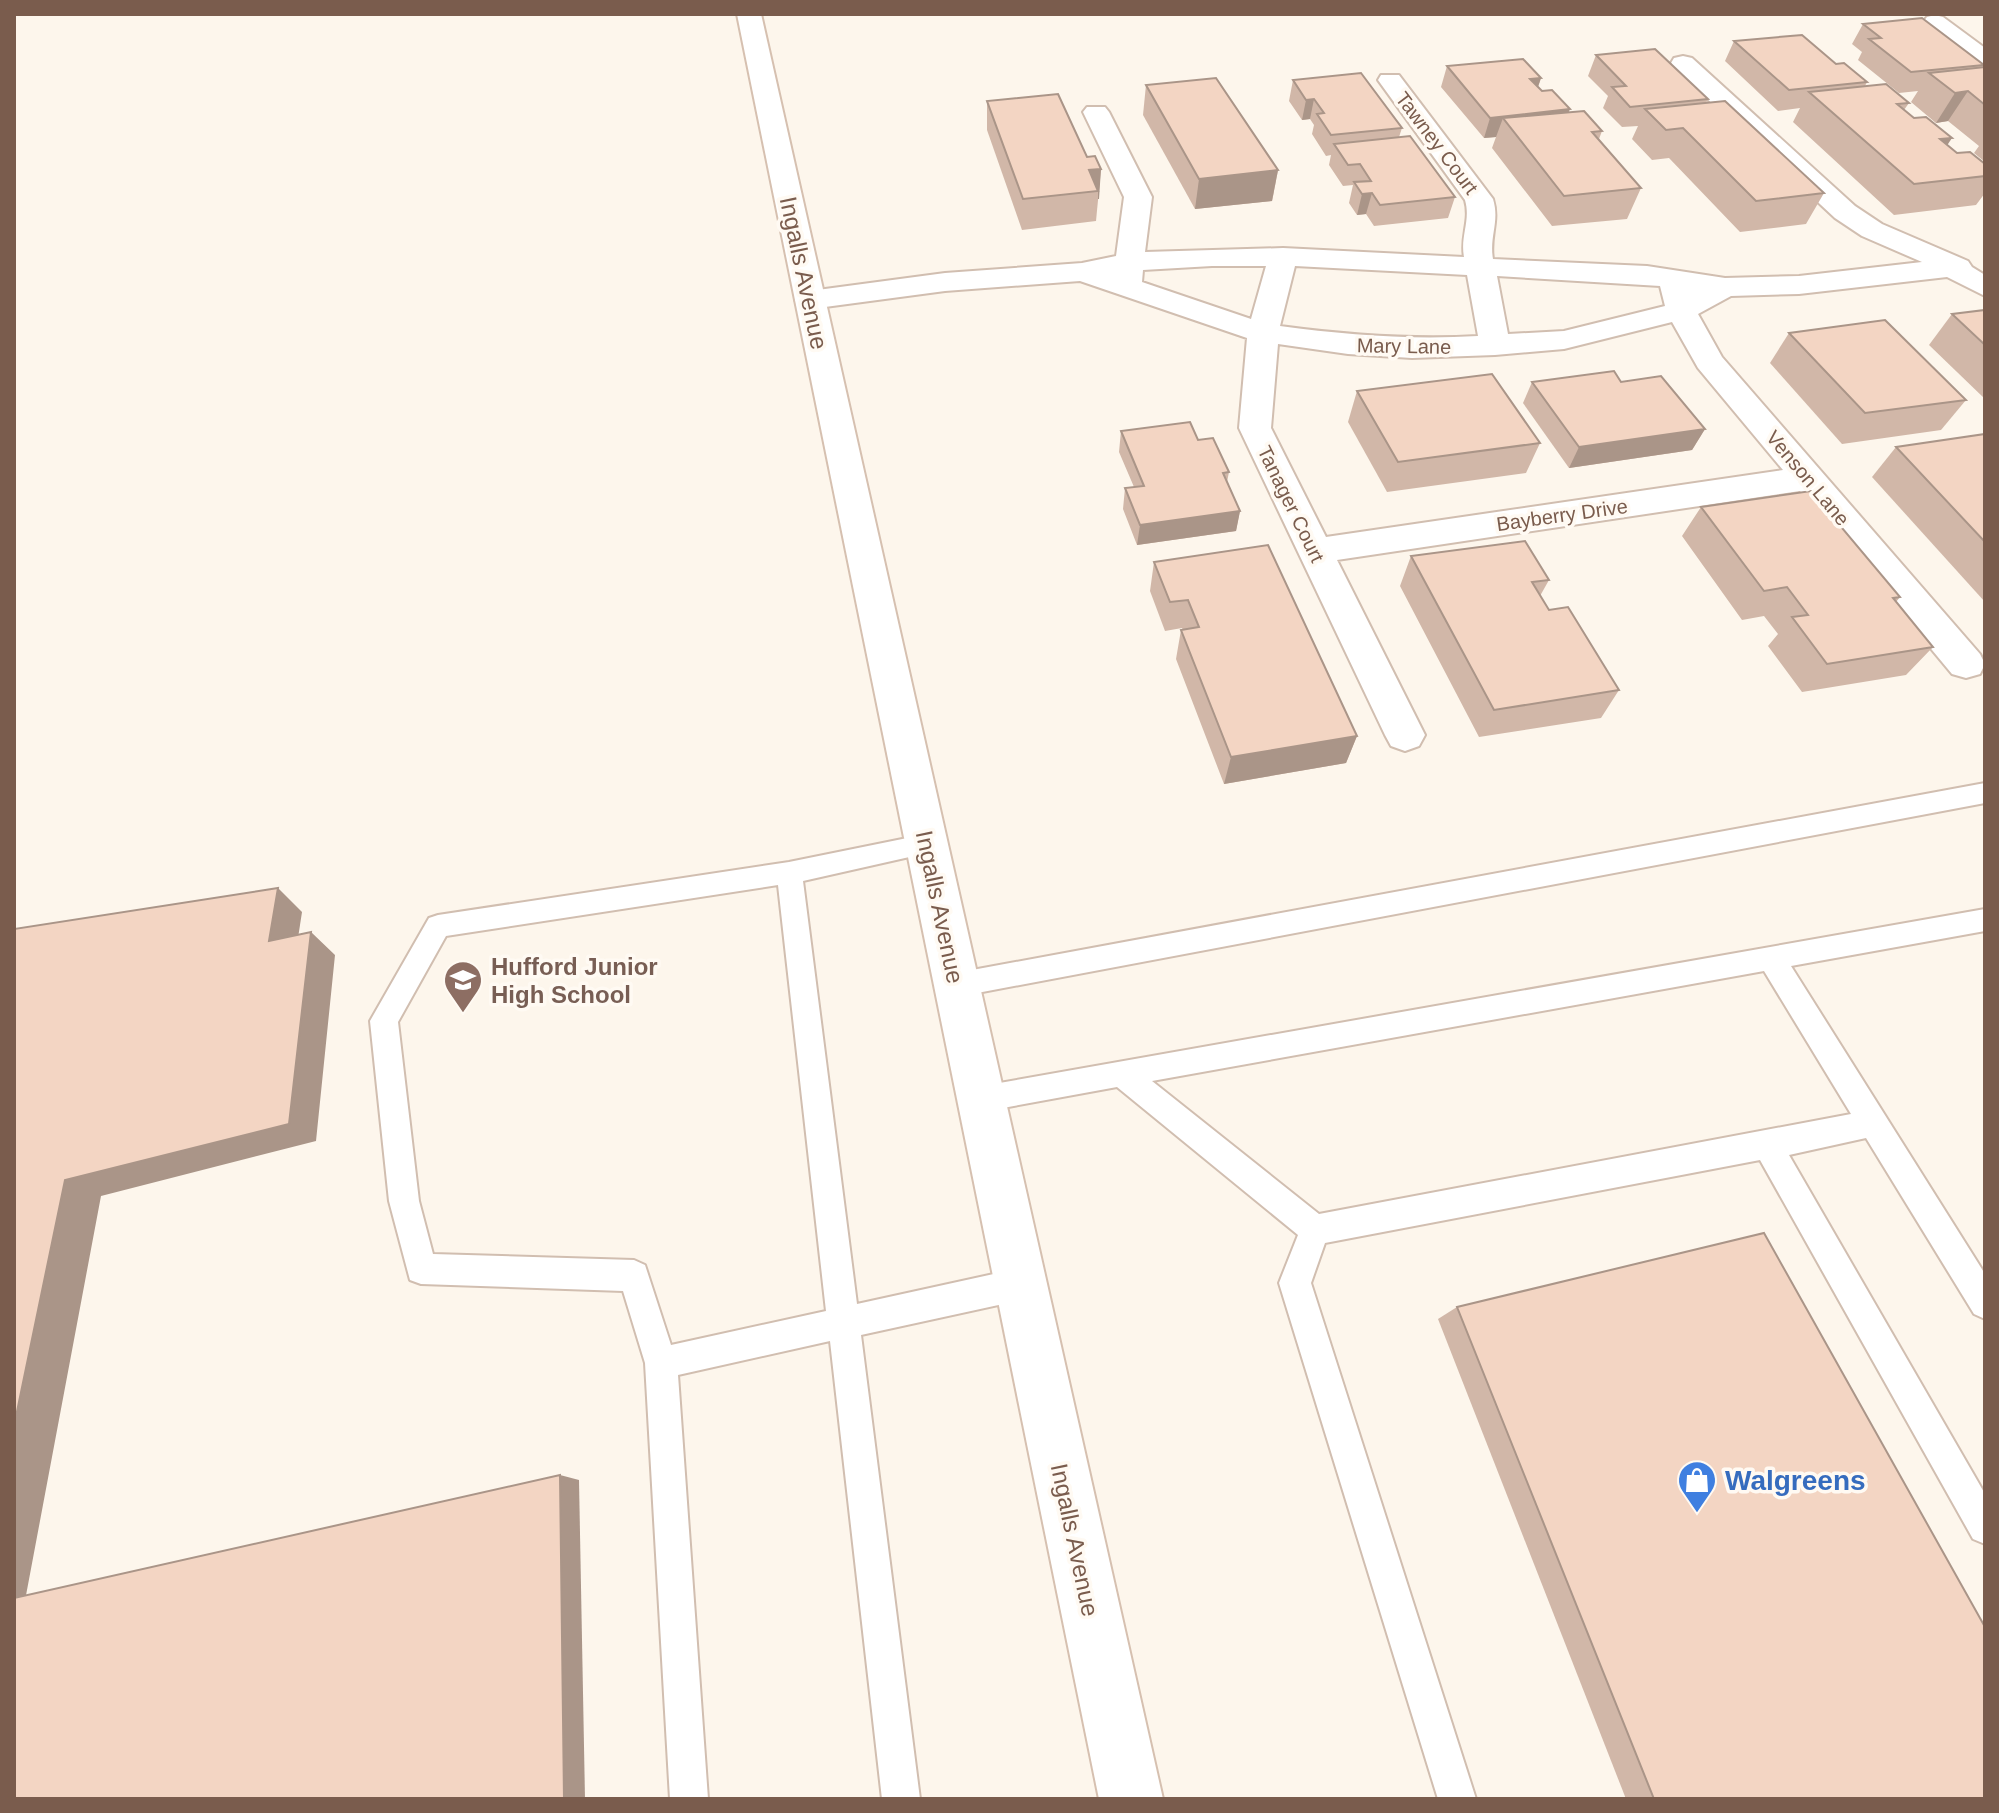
<svg xmlns="http://www.w3.org/2000/svg" width="1999" height="1813" viewBox="0 0 1999 1813" font-family="Helvetica,sans-serif">
	<style>
		.lines { fill: none; stroke-linecap: round; stroke-linejoin: round }
		.lane-casing { stroke: #d1beb0; stroke-width: 4 }
		.street-casing { stroke: #d1beb0; stroke-width: 4 }
		.secondary-casing { stroke: #d6c0b0; stroke-width: 4 }
		.lane { fill: #fff; fill-rule: evenodd }
		.street { fill: #fff; fill-rule: evenodd }
		.secondary { fill: #fff; fill-rule: evenodd }
		.wall { fill: #d1b7a8 }
		.shaded-wall { fill: #aa9588 }
		.building { fill: #f3d5c3; stroke: #aa9588; stroke-width: 2 }
		.labels { text-anchor: middle; dominant-baseline: central; stroke-width: 7; stroke-linejoin: round; paint-order: stroke }
		.far-street-label { font-size: 20px; fill: #7a5c4d; stroke: #fffaf3 }
		.street-label { font-size: 24px; fill: #7a5c4d; stroke: #fffaf3 }
		.education-label { font-size: 24px; font-weight: bold; fill: #785e54; stroke: #fffaf3; text-anchor: start }
		.near-shop-label { font-size: 28px; font-weight: bold; fill: #366cbe; stroke: #fffaf3; text-anchor: start }
	</style>
	<rect width="100%" height="100%" fill="#fdf6ec"/>
	<g class="lines">
		<defs>
			<g id="lane">
				<polygon points="1985,783 1985,803 956,997 946,994 942,985 946,976 956,973"/>
				<path d="M 927,834 L 936,837 L 940,844 L 936,851 L 803,881 L 857,1304 L 1021,1268 L 1032,1273 L 1037,1284 L 1032,1295 L 1021,1300 L 861,1335 L 920,1799 L 882,1799 L 830,1341 L 678,1375 L 708,1799 L 670,1799 L 645,1363 L 623,1291 L 421,1284 L 410,1280 L 389,1201 L 370,1021 L 429,918 L 438,915 L 789,862 ZM 778,885 L 826,1311 L 671,1345 L 645,1265 L 634,1260 L 433,1254 L 419,1201 L 398,1022 L 446,936 Z"/>
				<path d="M 1985,909 L 1985,931 L 1791,966 L 1985,1274 L 1985,1319 L 1974,1314 L 1866,1138 L 1789,1155 L 1985,1494 L 1985,1544 L 1973,1539 L 1760,1160 L 1325,1243 L 1311,1283 L 1476,1799 L 1438,1799 L 1279,1283 L 1298,1235 L 1117,1087 L 981,1112 L 971,1108 L 967,1098 L 971,1088 ZM 1764,971 L 1851,1114 L 1319,1214 L 1152,1081 Z"/>
			</g>
			<g id="street">
				<polygon points="1935,15 1943,17 1985,48 1985,66 1976,64 1927,27 1923,22 1927,17"/>
				<path d="M 1683,56 L 1692,58 L 1855,206 L 1882,224 L 1968,261 L 1972,267 L 1985,275 L 1985,296 L 1947,277 L 1799,294 L 1731,296 L 1698,314 L 1722,357 L 1980,654 L 1985,664 L 1980,674 L 1966,678 L 1952,674 L 1800,491 L 1337,560 L 1425,735 L 1419,746 L 1405,751 L 1391,746 L 1385,735 L 1239,428 L 1247,338 L 1080,281 L 945,291 L 810,309 L 799,306 L 795,300 L 799,294 L 810,291 L 945,273 L 1082,263 L 1116,256 L 1124,197 L 1083,112 L 1087,107 L 1105,107 L 1109,112 L 1152,197 L 1145,252 L 1283,248 L 1464,257 C 1460,236 1471,221 1465,200 L 1378,80 L 1381,75 L 1399,75 L 1493,199 C 1500,222 1489,236 1493,259 L 1647,266 L 1725,278 L 1799,276 L 1922,262 L 1862,236 L 1835,218 L 1674,68 L 1671,63 L 1674,58 ZM 1212,266 L 1266,266 L 1251,319 L 1142,282 L 1143,270 ZM 1295,266 L 1467,275 L 1478,336 C 1410,340 1347,335 1280,326 ZM 1497,276 L 1660,286 L 1665,306 L 1564,331 L 1508,334 ZM 1672,322 L 1698,368 L 1783,470 L 1326,537 L 1271,428 L 1278,344 L 1348,354 L 1412,358 L 1495,355 L 1564,349 Z"/>
			</g>
			<polygon id="secondary" points="737,14 761,14 1163,1799 1099,1799"/>
		</defs>
		<use href="#lane" class="lane-casing"/>
		<use href="#street" class="street-casing"/>
		<use href="#secondary" class="secondary-casing"/>
		<use href="#lane" class="lane"/>
		<use href="#street" class="street"/>
		<use href="#secondary" class="secondary"/>
	</g>
	<g class="wall">
		<polygon points="1863,24 1984,65 1983,67 1985,67 1985,162 1974,153 1979,146 1948,121 1936,123 1911,102 1918,91 1899,93 1858,60 1862,52 1852,44"/>
		<polygon points="1734,41 1836,64 1867,82 1865,86 1909,103 1904,110 1957,153 1985,164 1985,193 1976,205 1894,215 1793,122 1800,108 1778,111 1725,61"/>
		<polygon points="1596,55 1708,99 1706,103 1824,193 1806,224 1740,232 1669,158 1652,160 1632,139 1638,126 1622,127 1603,108 1608,96 1588,76"/>
		<polygon points="1447,66 1541,78 1538,87 1542,91 1569,112 1602,131 1599,139 1641,188 1627,219 1552,226 1492,148 1496,137 1484,138 1441,87"/>
		<polygon points="1293,80 1402,128 1399,137 1455,197 1448,218 1374,226 1366,214 1357,215 1349,203 1353,185 1343,186 1329,165 1331,155 1326,156 1312,134 1314,125 1310,119 1302,120 1289,101"/>
		<polygon points="1146,85 1278,170 1272,201 1195,209 1143,115"/>
		<polygon points="987,101 1087,157 1101,169 1096,221 1022,230 987,130"/>
		<polygon points="1985,310 1985,399 1929,345 1952,314"/>
		<polygon points="1789,333 1966,400 1941,430 1842,444 1770,363"/>
		<polygon points="1532,382 1621,382 1705,429 1692,450 1569,468 1523,403"/>
		<polygon points="1357,391 1540,443 1526,473 1387,492 1348,422"/>
		<polygon points="1121,431 1198,440 1229,472 1227,482 1240,511 1236,531 1137,545 1123,509 1125,488 1134,487 1119,452"/>
		<polygon points="1985,434 1985,602 1872,477 1896,447"/>
		<polygon points="1701,507 1900,597 1896,602 1933,647 1906,675 1802,692 1768,646 1778,634 1764,616 1742,620 1682,536"/>
		<polygon points="1411,556 1549,580 1540,596 1549,610 1619,690 1601,718 1479,737 1400,586"/>
		<polygon points="1154,562 1357,736 1346,763 1224,784 1176,659 1181,630 1183,630 1182,628 1165,631 1150,591"/>
		<polygon points="1457,1307 1985,1799 1626,1799 1438,1319"/>
	</g>
	<g class="shaded-wall">
		<polygon points="1541,78 1534,98 1530,79"/>
		<polygon points="1968,91 1948,121 1936,123 1955,93"/>
		<polygon points="1314,99 1310,119 1302,120 1306,100"/>
		<polygon points="1570,109 1562,129 1503,118 1496,137 1484,138 1490,118"/>
		<polygon points="1952,138 1932,168 1940,139"/>
		<polygon points="1101,169 1099,199 1098,199 1098,191 1089,170"/>
		<polygon points="1278,170 1272,201 1195,209 1199,179"/>
		<polygon points="1372,193 1366,214 1357,215 1362,194"/>
		<polygon points="1705,429 1692,450 1569,468 1579,447"/>
		<polygon points="1240,511 1236,531 1137,545 1140,525"/>
		<polygon points="1357,736 1346,763 1224,784 1231,757"/>
		<polygon points="278,888 302,912 294,964 269,941"/>
		<polygon points="311,932 335,955 316,1141 101,1196 24,1606 14,1606 14,1426 65,1180"/>
		<polygon points="560,1475 579,1480 585,1799 564,1799"/>
	</g>
	<g class="building">
		<polygon points="1922,18 1984,65 1911,72 1869,39 1881,38 1863,24"/>
		<polygon points="1802,35 1836,64 1844,63 1867,82 1789,90 1734,41"/>
		<polygon points="1655,49 1708,99 1630,107 1612,87 1626,86 1596,55"/>
		<polygon points="1523,59 1541,78 1530,79 1542,91 1552,90 1570,109 1490,118 1447,66"/>
		<polygon points="1985,67 1985,105 1968,91 1955,93 1929,73"/>
		<polygon points="1361,73 1402,128 1331,135 1317,114 1324,113 1314,99 1306,100 1293,80"/>
		<polygon points="1216,78 1278,170 1199,179 1146,85"/>
		<polygon points="1886,84 1909,103 1897,104 1914,118 1926,117 1952,138 1940,139 1957,153 1970,152 1985,164 1985,176 1914,184 1809,92"/>
		<polygon points="1058,94 1087,157 1095,156 1101,169 1089,170 1098,191 1023,199 987,101"/>
		<polygon points="1725,101 1824,193 1756,201 1683,128 1666,130 1645,109"/>
		<polygon points="1584,111 1602,131 1592,132 1641,188 1564,196 1503,118"/>
		<polygon points="1410,136 1455,197 1380,205 1372,193 1362,194 1354,182 1371,181 1360,164 1348,165 1334,144"/>
		<polygon points="1985,310 1985,345 1952,314"/>
		<polygon points="1885,320 1966,400 1865,413 1789,333"/>
		<polygon points="1614,371 1621,382 1661,376 1705,429 1579,447 1532,382"/>
		<polygon points="1492,374 1540,443 1398,462 1357,391"/>
		<polygon points="1190,422 1198,440 1213,438 1229,472 1223,473 1240,511 1140,525 1125,488 1144,486 1121,431"/>
		<polygon points="1985,434 1985,542 1896,447"/>
		<polygon points="1811,491 1900,597 1893,598 1933,647 1827,664 1792,617 1808,615 1787,587 1764,591 1701,507"/>
		<polygon points="1525,541 1549,580 1532,582 1549,610 1568,607 1619,690 1494,710 1411,556"/>
		<polygon points="1268,545 1357,736 1231,757 1181,630 1199,627 1188,600 1170,602 1154,562"/>
		<polygon points="278,888 269,941 311,932 289,1124 65,1180 14,1426 14,929"/>
		<polygon points="1764,1233 1985,1627 1985,1799 1654,1799 1457,1307"/>
		<polygon points="560,1475 564,1799 14,1799 14,1598"/>
	</g>
	<defs>
		<symbol id="school-pin" viewBox="-11 -11 22 30"><path d="M0 17L-7.5 6A9.5 9.5 0 1 1 7.5 6Z" fill="#8d6e63" stroke="#fffaf3"/><path d="M0-5L7-2L0 1L-7-2ZM-4 1L0 2.5L4 1V4Q0 6-4 4Z" fill="#fff"/></symbol>
		<symbol id="shop-pin" viewBox="-11 -11 22 30"><path d="M0 17L-7.5 6A9.5 9.5 0 1 1 7.5 6Z" fill="#3f7fe0" stroke="#fffaf3"/><path d="M-5-2.5h2.3a2.7 3.5 0 0 1 5.4 0H5L5.5 6h-11ZM-1.5-2.5h3a1.5 2.3 0 0 0-3 0Z" fill="#fff"/></symbol>
	</defs>
	<g fill-rule="evenodd">
		<use href="#school-pin" x="441" y="958" width="44" height="60"/>
		<use href="#shop-pin" x="1675" y="1458" width="44" height="60"/>
	</g>
	<g class="labels">
		<g class="far-street-label">
			<text transform="translate(1437 143) rotate(53)">Tawney Court</text>
			<text transform="translate(1404 346) rotate(1)">Mary Lane</text>
			<text transform="translate(1808 478) rotate(50)">Venson Lane</text>
			<text transform="translate(1291 504) rotate(64)">Tanager Court</text>
			<text transform="translate(1562 515) rotate(-8)">Bayberry Drive</text>
		</g>
		<g class="street-label">
			<text transform="translate(804 273) rotate(78)">Ingalls Avenue</text>
			<text transform="translate(940 907) rotate(78)">Ingalls Avenue</text>
			<text transform="translate(1075 1540) rotate(78)">Ingalls Avenue</text>
		</g>
		<g class="education-label">
			<text x="491" y="966">Hufford Junior<tspan x="491" dy="28">High School</tspan></text>
		</g>
		<g class="near-shop-label">
			<text x="1725" y="1480">Walgreens</text>
		</g>
	</g>
	<rect width="1999" height="1813" fill="none" stroke="#7a5c4d" stroke-width="32"/>
</svg>
